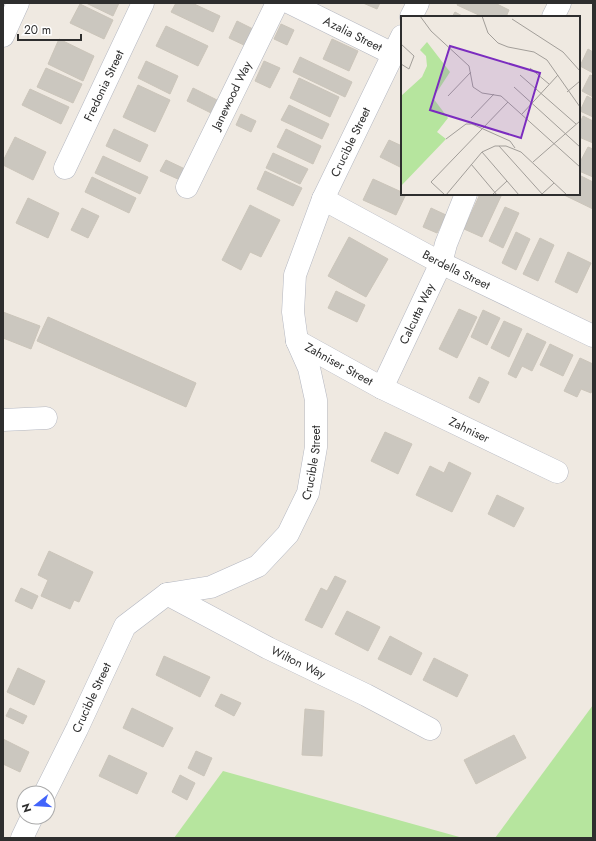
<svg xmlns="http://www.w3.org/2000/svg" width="596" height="841" viewBox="0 0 596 841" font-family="Jost,sans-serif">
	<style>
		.green { fill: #b6e59e }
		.building { fill: #cbc7bf; stroke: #cbc5ba }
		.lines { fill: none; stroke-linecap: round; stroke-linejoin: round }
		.minor-casing { stroke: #b4b7c1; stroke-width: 23 }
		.minor { stroke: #fff; stroke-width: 22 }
		.labels { text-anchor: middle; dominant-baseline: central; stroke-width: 4; stroke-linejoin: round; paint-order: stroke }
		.street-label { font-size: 12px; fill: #2e2e2e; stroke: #fff }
		.inset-road { fill: none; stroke: #a29e99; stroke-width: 1 }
		.view { fill: #7b2cbf; fill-opacity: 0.15; stroke: #7b2cbf; stroke-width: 2 }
		.inset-edge { fill: none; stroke: #2e2e2e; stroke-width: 2 }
	</style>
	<rect width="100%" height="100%" fill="#efe9e1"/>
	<g class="green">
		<polygon points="593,705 593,838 495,838"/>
		<polygon points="223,771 463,838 174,838"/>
	</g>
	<g class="building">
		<polygon points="86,3 119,3 113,16"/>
		<polygon points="176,3 192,3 220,16 213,32 171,12"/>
		<polygon points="363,3 380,3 377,9"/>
		<polygon points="458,3 495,3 509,10 506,17 483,17 457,5"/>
		<polygon points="80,4 113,20 104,39 70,23"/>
		<polygon points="455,12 464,17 452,17"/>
		<polygon points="237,21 253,29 246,46 229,38"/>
		<polygon points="281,24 294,30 287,45 274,39"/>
		<polygon points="166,26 208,46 198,66 156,46"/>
		<polygon points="59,39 94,56 83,81 48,64"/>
		<polygon points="332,39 358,51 349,71 323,59"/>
		<polygon points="588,49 593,52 593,73 580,66"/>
		<polygon points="300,57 352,82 345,97 293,72"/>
		<polygon points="146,61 178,76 170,94 138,78"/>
		<polygon points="264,61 280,68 270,88 255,81"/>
		<polygon points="46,68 82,84 73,103 37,87"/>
		<polygon points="590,75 593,76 593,97 582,91"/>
		<polygon points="299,78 339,97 330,117 290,98"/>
		<polygon points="138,85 170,100 155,132 123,117"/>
		<polygon points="193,88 217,100 211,113 187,101"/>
		<polygon points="30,89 69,107 61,124 22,105"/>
		<polygon points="587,96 593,99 593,117 580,111"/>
		<polygon points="289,105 329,124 322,139 281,120"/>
		<polygon points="241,114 256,121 251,132 236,125"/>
		<polygon points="583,116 593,121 593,143 579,137 579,125"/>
		<polygon points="114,129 148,145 140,162 106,146"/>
		<polygon points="286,129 321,146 313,164 277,147"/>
		<polygon points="15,137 46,152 33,180 3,165 3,161"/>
		<polygon points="389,140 402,146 402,168 380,157"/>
		<polygon points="588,147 593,149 593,177 579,171 579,164"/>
		<polygon points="273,153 308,169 300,184 266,168"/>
		<polygon points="103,156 148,177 140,194 95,173"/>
		<polygon points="166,160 185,169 180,180 160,171"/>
		<polygon points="265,171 302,188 293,206 257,189"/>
		<polygon points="579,175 593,182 593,209 562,194 579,194"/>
		<polygon points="92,177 136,198 129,213 85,192"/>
		<polygon points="373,179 406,194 396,215 363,200"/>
		<polygon points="480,194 502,194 482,237 464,229"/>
		<polygon points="28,198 59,213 48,238 16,223"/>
		<polygon points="250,205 280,220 261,257 250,252 241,270 222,260"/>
		<polygon points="505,207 519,213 503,248 489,241"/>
		<polygon points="82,208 99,216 88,238 71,230"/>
		<polygon points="431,208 446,215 437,233 423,227"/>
		<polygon points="516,232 530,239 516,270 502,263"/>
		<polygon points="349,237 388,259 366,297 328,276"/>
		<polygon points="540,238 554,245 538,281 523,274"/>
		<polygon points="568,252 591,263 577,293 555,282"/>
		<polygon points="336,291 365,305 357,322 328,308"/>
		<polygon points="459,309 477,317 457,358 439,349"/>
		<polygon points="483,310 500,318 487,345 471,337"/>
		<polygon points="3,312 40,326 31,349 3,338"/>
		<polygon points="48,317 196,383 186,407 37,341"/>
		<polygon points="504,321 522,329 509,357 491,348"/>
		<polygon points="527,333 546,342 532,371 522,366 516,378 508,374"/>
		<polygon points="550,344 573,355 563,376 540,365"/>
		<polygon points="580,358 593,364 593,388 591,393 581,389 577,397 564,391"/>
		<polygon points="479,377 489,382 479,403 469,398"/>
		<polygon points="385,432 412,444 398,474 371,461"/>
		<polygon points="449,462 471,473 452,512 416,495 430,466 444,473"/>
		<polygon points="497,495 524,508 514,527 488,514"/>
		<polygon points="49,551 93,572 79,602 74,600 70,609 41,596 48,580 38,575"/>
		<polygon points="335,576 346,581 322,628 305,620 321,588 327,591"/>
		<polygon points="21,588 38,596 32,609 15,601"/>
		<polygon points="347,611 380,627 368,651 335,634"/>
		<polygon points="390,636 422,653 411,675 378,659"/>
		<polygon points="164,656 210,677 200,697 156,675"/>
		<polygon points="434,658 468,675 457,697 423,680"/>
		<polygon points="18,668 45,681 34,705 7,692"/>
		<polygon points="221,694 241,703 234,716 215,706"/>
		<polygon points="10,708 27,716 23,724 6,716"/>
		<polygon points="132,708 173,728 163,747 123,728"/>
		<polygon points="305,709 324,711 322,756 302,755"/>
		<polygon points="514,735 526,758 476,784 464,760"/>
		<polygon points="3,739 29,752 20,772 3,764"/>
		<polygon points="196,751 212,758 204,776 188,768"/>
		<polygon points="109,755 147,773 137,794 99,776"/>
		<polygon points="180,775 195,783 187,800 172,792"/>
	</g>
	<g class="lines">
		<defs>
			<g id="minor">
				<path id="s1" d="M 290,3 L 393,54"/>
				<polyline points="411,17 418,3"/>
				<polyline points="553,17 560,3"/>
				<polyline points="3,36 18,3"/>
				<path id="s2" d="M 65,168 L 143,3"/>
				<path id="s3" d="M 187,187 L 277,3"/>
				<path id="s4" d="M 323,199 L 441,263 L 593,336"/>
				<path id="s5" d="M 297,341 L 382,388 L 557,472"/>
				<path id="s6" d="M 382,388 L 441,263 L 446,244 L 466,194"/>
				<polyline points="3,420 46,418"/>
				<path id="s7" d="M 167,594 L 268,648 L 366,695 L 430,729"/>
				<path id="s8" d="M 45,793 L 77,729 L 125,626 L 167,594 L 211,587 L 258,566 L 288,534 L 308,493 L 316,447 L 316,400 L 309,368 L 297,341 L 293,312 L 295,275 L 323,199 L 402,36"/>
				<polyline points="22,838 32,817"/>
			</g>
		</defs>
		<use href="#minor" class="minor-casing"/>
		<use href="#minor" class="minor"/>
	</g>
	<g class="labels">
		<g class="street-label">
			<text stroke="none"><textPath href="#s1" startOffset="70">Azalia Street</textPath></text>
			<text stroke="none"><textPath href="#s2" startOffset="91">Fredonia Street</textPath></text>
			<text stroke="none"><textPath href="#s3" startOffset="102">Janewood Way</textPath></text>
			<text stroke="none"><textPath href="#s8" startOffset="790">Crucible Street</textPath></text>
			<text stroke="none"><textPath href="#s4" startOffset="151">Berdella Street</textPath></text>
			<text stroke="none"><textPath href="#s6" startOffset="82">Calcutta Way</textPath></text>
			<text stroke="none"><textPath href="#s5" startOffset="48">Zahniser Street</textPath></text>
			<text stroke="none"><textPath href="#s5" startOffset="194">Zahniser</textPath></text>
			<text stroke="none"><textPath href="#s8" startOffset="454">Crucible Street</textPath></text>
			<text stroke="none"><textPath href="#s7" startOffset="148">Wilton Way</textPath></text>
			<text stroke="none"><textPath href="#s8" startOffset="106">Crucible Street</textPath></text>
		</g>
	</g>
	<g transform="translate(401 16)">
		<rect width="179" height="179" fill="#efe9e1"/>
		<path d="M 26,26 L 49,56 L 32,82 L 47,102 L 36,116 L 45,123 L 0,170 L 0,80 L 21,61 L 26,50 L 25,40 L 19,34 Z" fill="#b6e59e"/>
		<path class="inset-road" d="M 19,0 L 30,15 L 68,50 L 72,71 L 81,77 L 100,80 L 179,151M 81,0 L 87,17 L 97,27 L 107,31 L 133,36 L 146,44 L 179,91M 111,3 L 162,36 L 179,55M 0,28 L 13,40 L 8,53 L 0,48M 129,52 L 148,68M 119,59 L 175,108M 113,71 L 179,131M 166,76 L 179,65M 47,80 L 70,56M 121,98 L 157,59M 70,102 L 93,78M 45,123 L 65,108 L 71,108 L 109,125 L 114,132M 98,130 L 142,179M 81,136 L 118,179M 132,146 L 179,105M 70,148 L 96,179M 141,178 L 153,167M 44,179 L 30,166 L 107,86M 45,179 L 81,136 L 94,130 L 105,130 L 120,136 L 166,179M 91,179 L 106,165"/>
		<path class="view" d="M 49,30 L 139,57 L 120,122 L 29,94 Z"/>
		<rect width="179" height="179" class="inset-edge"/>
	</g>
	<rect width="596" height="841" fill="none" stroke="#2e2e2e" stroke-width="8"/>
	<g transform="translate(36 805) rotate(253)"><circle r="19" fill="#ffffff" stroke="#ababab"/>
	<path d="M0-3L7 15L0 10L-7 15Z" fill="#4264fb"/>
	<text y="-6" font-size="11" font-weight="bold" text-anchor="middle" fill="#2e2e2e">N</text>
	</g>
	<path d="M18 34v6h63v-6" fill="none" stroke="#2e2e2e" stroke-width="2"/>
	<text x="24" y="34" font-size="12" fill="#2e2e2e" stroke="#ffffff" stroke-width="3" paint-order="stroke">20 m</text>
</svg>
